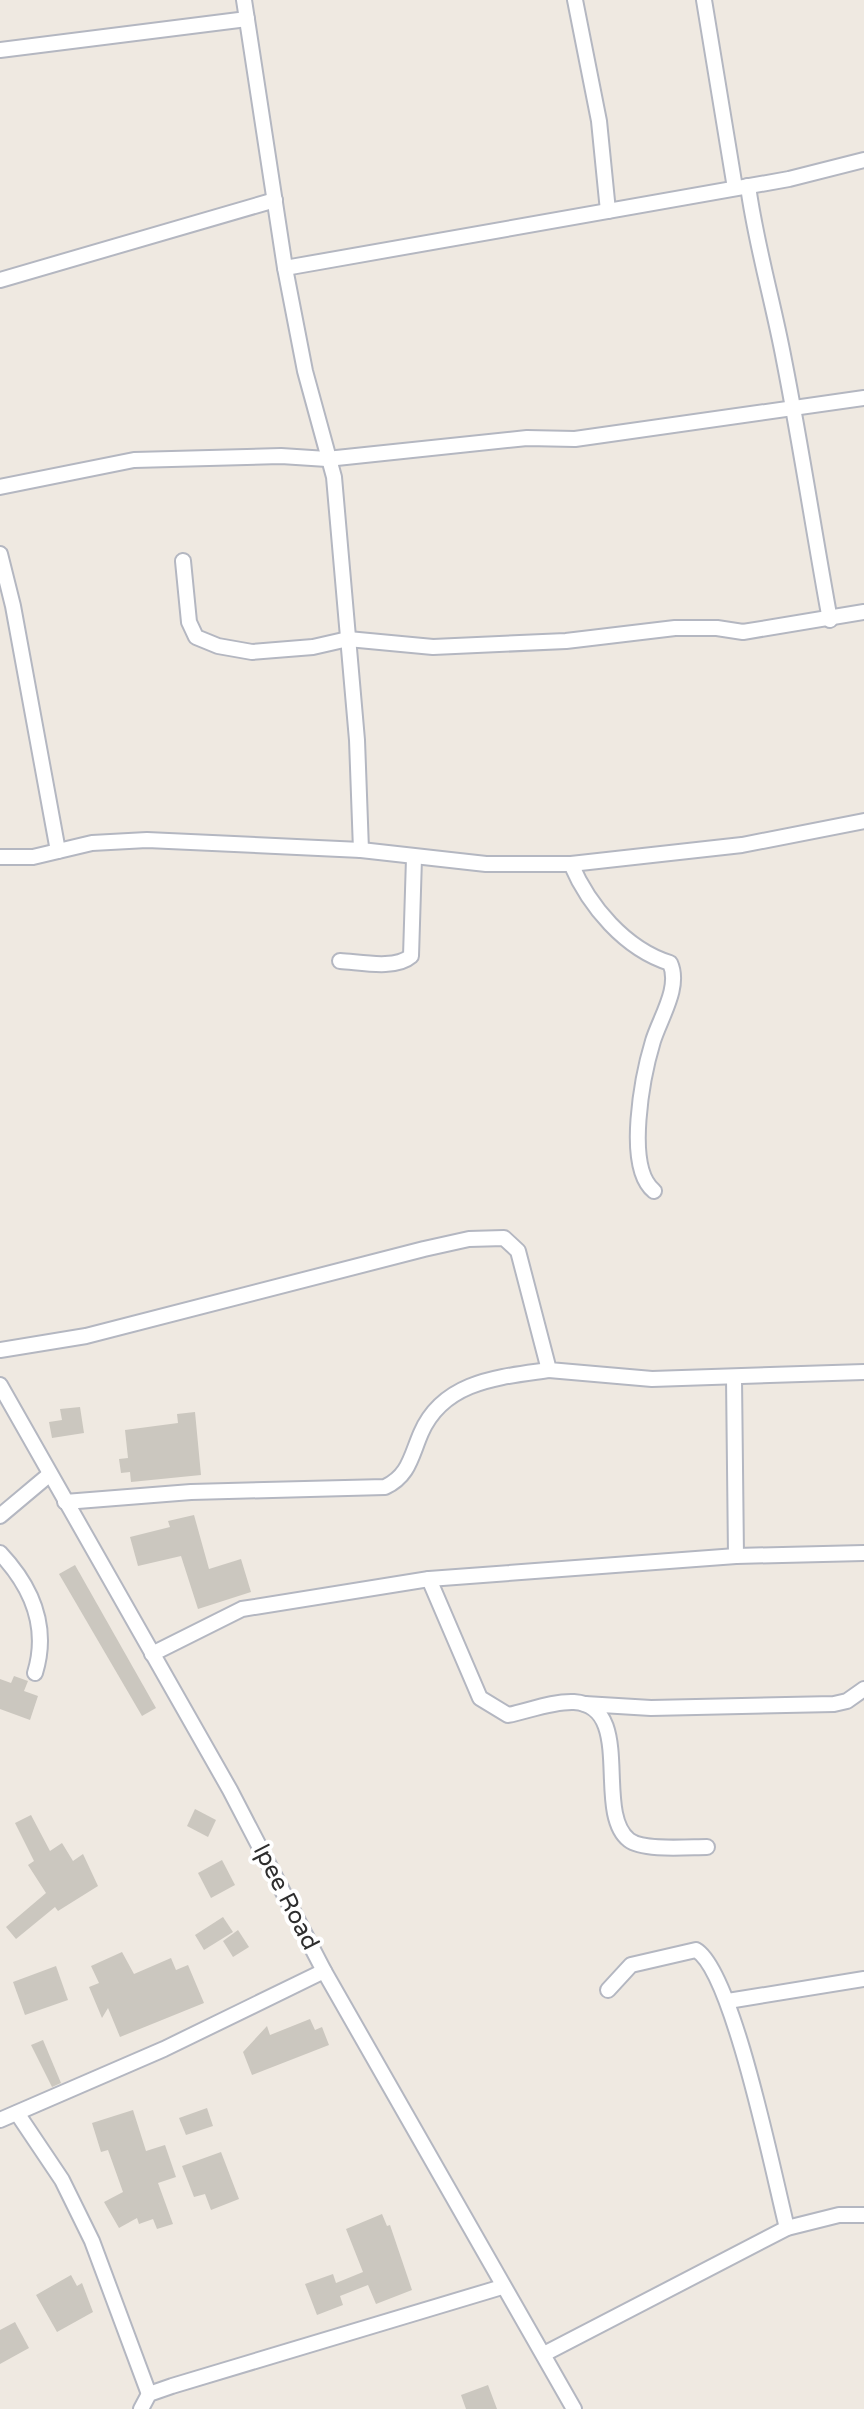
<svg xmlns="http://www.w3.org/2000/svg" width="864" height="2409" viewBox="0 0 864 2409" font-family="'Varela Round',sans-serif">
	<style>
		.building { fill: #cbc7bf }
		.lines { fill: none; stroke-linecap: round; stroke-linejoin: round }
		.minor-casing { stroke: #b4b7c1; stroke-width: 18 }
		.minor { stroke: #fff; stroke-width: 14 }
		.labels { text-anchor: middle; dominant-baseline: central; stroke-width: 8; stroke-linejoin: round; paint-order: stroke }
		.street-label { font-size: 24px; fill: #2e2e2e; stroke: #fff }
	</style>
	<rect width="100%" height="100%" fill="#efe9e1"/>
	<g class="building">
		<polygon points="80,1407 84,1433 52,1438 49,1422 62,1420 60,1409"/>
		<polygon points="195,1412 201,1475 131,1482 130,1472 121,1473 119,1459 128,1458 125,1430 178,1423 177,1414"/>
		<polygon points="194,1515 209,1569 241,1559 251,1592 198,1609 181,1556 138,1566 130,1537 170,1527 168,1521"/>
		<polygon points="75,1565 156,1708 142,1716 59,1574"/>
		<polygon points="14,1676 28,1681 24,1691 38,1696 30,1720 0,1709 0,1679 11,1683"/>
		<polygon points="195,1809 216,1820 208,1837 187,1826"/>
		<polygon points="31,1815 50,1851 62,1843 73,1861 83,1854 98,1886 58,1911 55,1907 16,1939 6,1927 46,1893 28,1865 34,1861 15,1823"/>
		<polygon points="222,1860 235,1885 211,1898 198,1873"/>
		<polygon points="223,1917 233,1932 204,1950 195,1935"/>
		<polygon points="238,1930 249,1947 233,1957 223,1941"/>
		<polygon points="122,1952 134,1974 171,1958 176,1970 188,1965 204,2003 120,2037 108,2008 102,2018 89,1987 99,1983 91,1966"/>
		<polygon points="56,1966 68,2000 25,2015 13,1982"/>
		<polygon points="310,2019 315,2030 322,2027 329,2045 252,2075 243,2052 267,2026 270,2035"/>
		<polygon points="43,2040 61,2083 52,2087 31,2045"/>
		<polygon points="207,2108 213,2126 186,2135 179,2118"/>
		<polygon points="133,2110 146,2151 165,2145 176,2177 158,2183 173,2224 157,2229 153,2219 139,2224 137,2218 119,2228 104,2202 123,2192 108,2150 101,2152 92,2123"/>
		<polygon points="221,2152 239,2199 211,2210 205,2194 194,2197 182,2166"/>
		<polygon points="382,2214 387,2226 390,2225 412,2290 376,2304 368,2285 340,2296 343,2305 317,2315 305,2284 333,2274 336,2283 363,2272 346,2229"/>
		<polygon points="71,2275 77,2286 82,2283 93,2312 57,2332 36,2295"/>
		<polygon points="15,2322 29,2348 0,2364 0,2330"/>
		<polygon points="488,2385 497,2409 466,2409 461,2395"/>
	</g>
	<g class="lines">
		<defs>
			<g id="minor">
				<polyline points="244,0 285,268 305,371 334,477 357,740 361,850"/>
				<polyline points="575,0 599,121 608,211"/>
				<polyline points="704,0 735,188"/>
				<polyline points="0,50 247,19"/>
				<path d="M 748,186 C 756,245 773,301 784,360 C 801,446 814,533 830,620"/>
				<polyline points="285,268 789,179 864,160"/>
				<polyline points="0,280 275,200"/>
				<polyline points="0,487 134,460 281,456 327,459 527,438 575,439 864,398"/>
				<polyline points="0,554 13,606 58,851"/>
				<polyline points="183,561 189,622 196,637 218,646 252,652 313,647 348,639 433,647 566,641 675,628 717,628 743,632 864,612"/>
				<polyline points="0,857 33,857 92,843 147,840 361,850 486,864 571,864 742,845 864,821"/>
				<path d="M 571,864 C 589,906 625,949 670,963 C 681,987 660,1018 653,1041 C 643,1074 624,1167 654,1191"/>
				<path d="M 340,961 C 360,962 395,970 411,956 L 414,858"/>
				<polyline points="0,1350 86,1336 424,1249 469,1239 504,1238 518,1251 549,1370 652,1379 864,1372"/>
				<polyline points="734,1378 736,1556"/>
				<polyline points="0,1385 230,1790 324,1971 574,2409"/>
				<path d="M 65,1502 L 191,1492 L 385,1487 C 409,1476 411,1456 421,1433 C 444,1380 501,1377 549,1370"/>
				<polyline points="0,1516 50,1474"/>
				<path d="M 0,1553 C 32,1587 49,1627 35,1673"/>
				<path d="M 429,1579 L 480,1698 L 508,1715 C 528,1711 553,1701 574,1702 C 636,1706 593,1812 629,1840 C 643,1851 688,1847 707,1847"/>
				<polyline points="152,1654 242,1609 429,1579 736,1556 864,1553"/>
				<polyline points="585,1704 651,1708 834,1704 847,1701 864,1689"/>
				<path d="M 608,1990 L 631,1965 L 696,1950 C 733,1971 774,2177 787,2228"/>
				<polyline points="728,2001 864,1979"/>
				<polyline points="17,2113 62,2180 92,2241 149,2394"/>
				<polyline points="0,2120 164,2049 324,1971"/>
				<polyline points="544,2354 787,2228 839,2215 864,2215"/>
				<polyline points="141,2409 149,2394 172,2386 502,2287"/>
			</g>
		</defs>
		<use href="#minor" class="minor-casing"/>
		<use href="#minor" class="minor"/>
	</g>
	<g class="labels">
		<g class="street-label">
			<text transform="translate(286 1897) rotate(63)">Ipee Road</text>
		</g>
	</g>
</svg>
